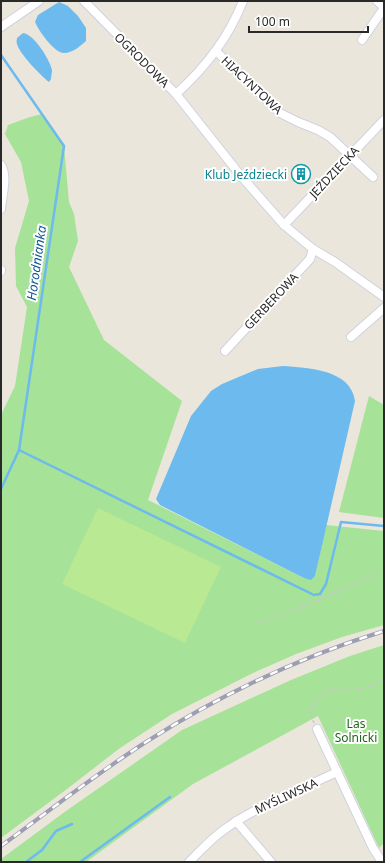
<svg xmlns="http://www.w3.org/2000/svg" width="385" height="863" viewBox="0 0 385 863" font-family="'Noto Sans',sans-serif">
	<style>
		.green { fill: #a6e297 }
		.pitch { fill: #b9e992 }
		.water { fill: #6dbaee }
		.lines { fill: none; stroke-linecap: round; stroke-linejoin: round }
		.stream { stroke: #6dbaee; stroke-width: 2.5 }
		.minor-casing { stroke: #d0d1e2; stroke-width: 10 }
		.path { stroke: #c7c7c7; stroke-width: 1.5; stroke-dasharray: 3 2; stroke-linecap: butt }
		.minor { stroke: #fff; stroke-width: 8 }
		.rail-casing { stroke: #9d9eb3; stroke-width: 4 }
		.rail { stroke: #fff; stroke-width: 2.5; stroke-dasharray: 8; stroke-linecap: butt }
		.labels { text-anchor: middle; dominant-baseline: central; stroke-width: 4; stroke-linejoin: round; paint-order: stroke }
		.street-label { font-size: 12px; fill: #292929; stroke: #fff }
		.culture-label { font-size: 12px; fill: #0d838f; stroke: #fff; text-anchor: end }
		.park-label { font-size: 12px; fill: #1f651a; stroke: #fff }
		.water-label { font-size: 13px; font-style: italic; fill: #0e5698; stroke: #fff }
	</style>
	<rect width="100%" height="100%" fill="#ebe6db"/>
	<g class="green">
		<polygon points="42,114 64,146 69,202 74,214 78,241 69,267 104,340 182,401 148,500 304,578 315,576 326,525 384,531 384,625 342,637 296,654 253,673 172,714 120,748 67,789 1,838 1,415 15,386 27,307 16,286 15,248 29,201 21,162 5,134 8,125 30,117"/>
		<polygon points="369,396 384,405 384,518 339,512"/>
		<polygon points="384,645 384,843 379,848 318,716 193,784 86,862 1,862 1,859 66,811 182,730 291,680 350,656"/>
	</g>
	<polygon class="pitch" points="98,508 221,567 185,643 62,584"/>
	<g class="water">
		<path d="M 59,2 L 68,6 L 78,16 L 86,28 L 86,41 C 80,46 73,53 64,53 C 54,53 39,31 35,22 L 38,15 Z"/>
		<path d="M 23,33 C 34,34 50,60 52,70 C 52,73 51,77 51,79 L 49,82 C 41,76 19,53 17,44 C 16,42 17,39 17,38 Z"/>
		<path d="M 283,366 C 307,368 351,369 355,401 L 315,576 L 311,580 L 304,578 L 160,505 L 156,499 L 191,416 L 211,391 L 222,384 L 258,369 Z"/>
	</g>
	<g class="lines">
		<g class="stream">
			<polyline points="1,55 64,146 19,450 1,489"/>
			<polyline points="19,450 314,595 320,594 326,584 341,522 384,526"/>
			<polyline points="26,862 42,850 56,831 72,824"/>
			<polyline points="80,862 170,797"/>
		</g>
		<defs>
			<g id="minor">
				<path d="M 84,1 L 176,94 C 205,68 229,37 243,1"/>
				<polyline points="377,1 384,7"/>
				<polyline points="1,27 39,1"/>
				<polyline points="362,40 384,8"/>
				<polyline points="216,51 280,113 298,122 318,130 330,137 373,177"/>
				<polyline points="176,94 241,176 284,225 313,249 335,262 384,297"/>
				<path d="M 1,165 C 8,176 2,196 1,209"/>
				<polyline points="284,225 384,120"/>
				<polyline points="1,270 1,271"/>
				<polyline points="351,337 384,308"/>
				<polyline points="225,351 310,259 313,249"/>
				<polyline points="317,729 373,848 382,862"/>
				<polyline points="236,821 271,862"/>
				<path d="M 189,862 C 200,851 212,838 225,829 C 257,806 301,789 337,772"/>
			</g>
		</defs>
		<use href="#minor" class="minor-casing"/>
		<g class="path">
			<polyline points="255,624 310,604 384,570"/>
			<path d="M 314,723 L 310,713 C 321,686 332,691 357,689 C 366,688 376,683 384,680"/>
		</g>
		<use href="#minor" class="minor"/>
		<defs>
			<path id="rail" d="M 1,846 C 49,811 96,774 146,742 C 220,695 300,657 384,631"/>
		</defs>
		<use href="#rail" class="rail-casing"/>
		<use href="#rail" class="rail"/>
	</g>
	<defs>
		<symbol id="building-ring" viewBox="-11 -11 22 22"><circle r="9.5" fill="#fff" stroke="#0f9aa8" stroke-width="1.5"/><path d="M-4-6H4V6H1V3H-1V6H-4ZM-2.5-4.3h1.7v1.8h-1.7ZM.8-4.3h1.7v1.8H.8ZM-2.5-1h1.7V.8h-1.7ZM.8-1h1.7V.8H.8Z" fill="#0f9aa8"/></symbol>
	</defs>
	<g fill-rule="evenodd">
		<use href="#building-ring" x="290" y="163" width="22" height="22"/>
	</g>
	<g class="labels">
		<g class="street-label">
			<text transform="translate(142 60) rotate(45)">OGRODOWA</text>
			<text transform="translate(252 85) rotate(43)">HIACYNTOWA</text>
			<text transform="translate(334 172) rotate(-47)">JEŹDZIECKA</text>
			<text transform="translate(271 301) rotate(-47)">GERBEROWA</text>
			<text transform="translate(286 796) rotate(-25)">MYŚLIWSKA</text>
		</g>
		<g class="culture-label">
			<text x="287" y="174">Klub Jeździecki</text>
		</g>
		<g class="park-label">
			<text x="356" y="723">Las<tspan x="356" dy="14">Solnicki</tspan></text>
		</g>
		<g class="water-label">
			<text transform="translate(36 263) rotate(-82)">Horodnianka</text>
		</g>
	</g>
	<rect width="385" height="863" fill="none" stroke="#292929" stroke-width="4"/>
	<path d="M249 26v6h119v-6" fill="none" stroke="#292929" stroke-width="2"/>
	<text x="255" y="26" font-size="12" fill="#292929" stroke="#ffffff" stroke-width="3" paint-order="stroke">100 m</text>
</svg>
